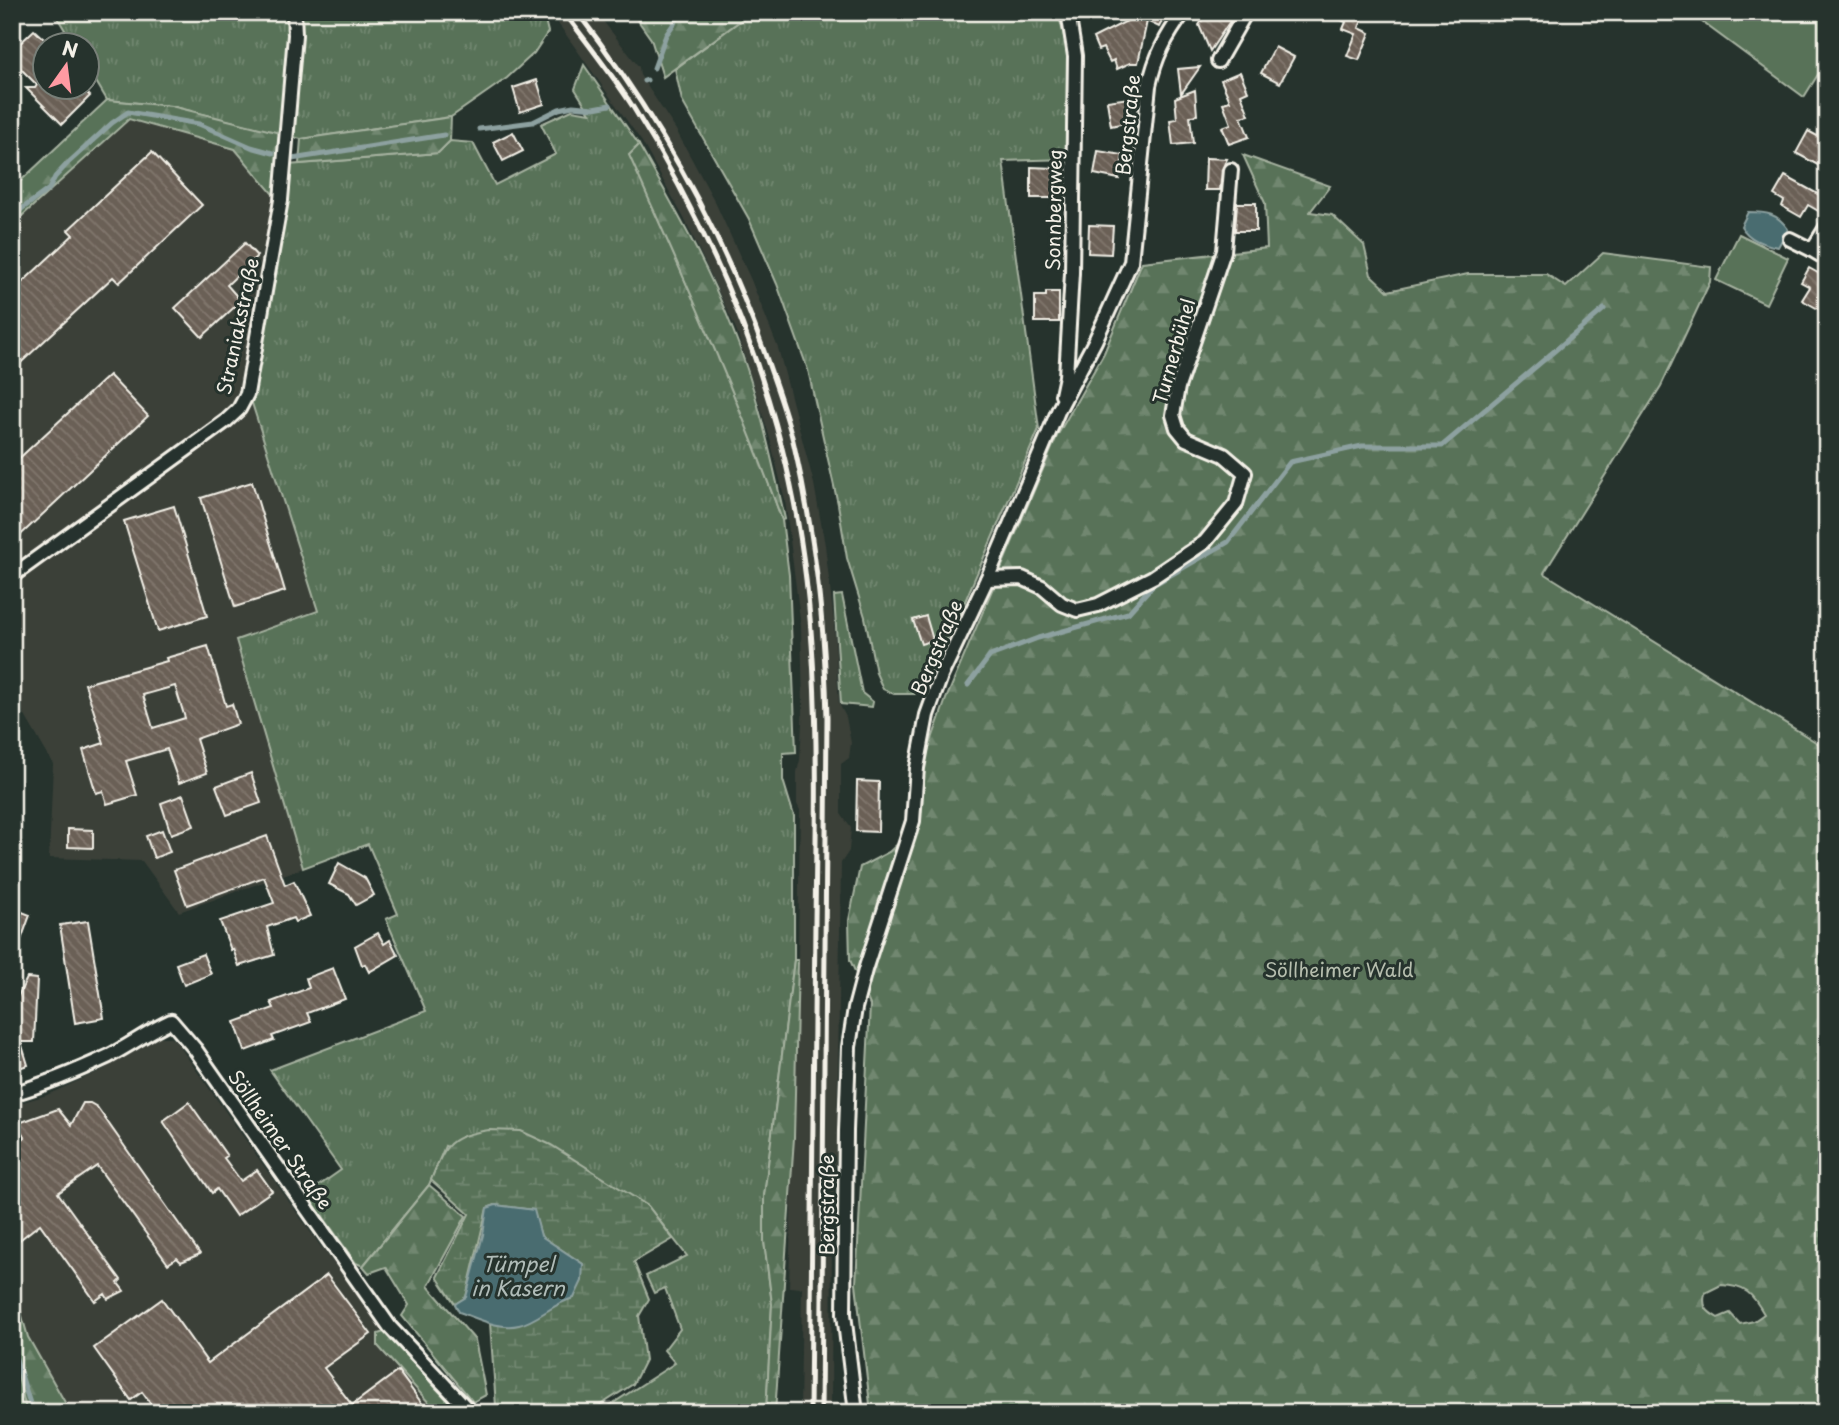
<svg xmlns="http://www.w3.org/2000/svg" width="1839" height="1425" viewBox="0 0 1839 1425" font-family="'Playpen Sans',sans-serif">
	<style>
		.built { fill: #3b4039 }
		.grass { fill: url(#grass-tufts); stroke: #a6b2a0; stroke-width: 2 }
		.forest { fill: url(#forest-firs); stroke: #a6b2a0; stroke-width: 2; fill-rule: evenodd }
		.wetland { fill: url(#wetland-marsh); stroke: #a6b2a0; stroke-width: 2 }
		.garden { fill: #587258; stroke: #a6b2a0; stroke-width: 2 }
		.water { fill: #496c70; stroke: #8da1a0; stroke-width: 2 }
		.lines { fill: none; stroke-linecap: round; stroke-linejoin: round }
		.stream { stroke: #8da1a0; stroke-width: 5 }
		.building { fill: url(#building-back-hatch); stroke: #f4f1e8; stroke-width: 2; fill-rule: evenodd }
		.street-casing { stroke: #f4f1e8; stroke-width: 18 }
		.street { stroke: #26332d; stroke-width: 12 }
		.rail { stroke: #f4f1e8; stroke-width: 5 }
		.labels { text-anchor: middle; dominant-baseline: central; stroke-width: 6; stroke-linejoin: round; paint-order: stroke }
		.street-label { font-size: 19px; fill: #f4f1e8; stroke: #26332d }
		.park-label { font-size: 19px; fill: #b6beae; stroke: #26332d }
		.water-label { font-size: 21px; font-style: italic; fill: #b0bcb8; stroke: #26332d }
	</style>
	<defs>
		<pattern id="grass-tufts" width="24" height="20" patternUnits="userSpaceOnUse" patternTransform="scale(1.75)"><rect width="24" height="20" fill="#587258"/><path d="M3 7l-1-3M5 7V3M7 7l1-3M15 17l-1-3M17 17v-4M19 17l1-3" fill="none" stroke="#718770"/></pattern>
		<pattern id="forest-firs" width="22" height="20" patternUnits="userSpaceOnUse" patternTransform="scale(1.75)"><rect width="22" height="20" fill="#587258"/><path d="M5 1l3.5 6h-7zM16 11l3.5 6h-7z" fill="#718770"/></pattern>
		<pattern id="wetland-marsh" width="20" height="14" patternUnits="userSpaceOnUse" patternTransform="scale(1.75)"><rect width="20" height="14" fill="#587258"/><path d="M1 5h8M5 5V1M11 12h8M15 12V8" fill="none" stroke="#718770"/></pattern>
		<pattern id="building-back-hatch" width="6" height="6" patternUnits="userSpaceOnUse" patternTransform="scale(1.75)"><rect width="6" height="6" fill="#6b6056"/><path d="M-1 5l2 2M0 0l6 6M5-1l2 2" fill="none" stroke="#81776e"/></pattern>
	</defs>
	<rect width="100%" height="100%" fill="#26332d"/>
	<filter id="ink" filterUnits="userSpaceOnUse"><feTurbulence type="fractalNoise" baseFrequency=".0143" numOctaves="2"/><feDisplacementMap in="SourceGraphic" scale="14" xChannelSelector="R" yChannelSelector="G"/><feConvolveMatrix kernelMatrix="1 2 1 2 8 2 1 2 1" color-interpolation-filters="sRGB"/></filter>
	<g filter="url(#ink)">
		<g class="built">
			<polygon points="550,12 596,12 639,67 640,75 676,130 715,202 751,280 778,348 814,484 825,545 834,622 839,704 846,717 851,743 849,758 841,764 841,814 851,828 849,851 841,863 837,1142 832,1213 831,1413 800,1413 802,1288 789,1287 798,960 800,810 797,804 797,772 800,760 803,705 801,627 785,500 769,435 736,329 685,220 642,142"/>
			<polygon points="129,119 235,149 277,199 244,381 318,611 236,640 303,868 179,912 142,861 49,858 53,764 20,707 12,703 12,225"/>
			<polygon points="159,1037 168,1037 175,1040 319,1244 387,1331 433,1385 460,1413 71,1413 28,1337 12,1281 12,1105 47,1095 102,1070"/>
		</g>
		<g class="grass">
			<polygon points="54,12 543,12 548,32 534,53 507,78 451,117 301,139 171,106 107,100 88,68 88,46 74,45"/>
			<polygon points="752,12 1058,12 1068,53 1069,159 1003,161 1039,429 960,613 923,687 915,694 894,694 883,689 876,673 865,617 847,558 838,504 808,370 777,284 749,219 682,101 675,69"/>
			<polygon points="584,65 639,145 630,155 710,337 748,427 782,520 789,575 796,752 783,753 783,780 794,816 794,960 764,1196 764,1241 772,1304 766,1413 598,1413 675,1363 664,1350 680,1329 665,1288 654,1293 646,1276 687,1256 648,1206 445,1146 429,1185 363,1266 356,1263 307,1194 341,1170 270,1070 426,1011 386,919 398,914 368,844 303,868 236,640 318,611 251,400 286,200 288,165 438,153 450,141 473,143 495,185 556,154 541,124 572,110 590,113 575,89"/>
			<polygon points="842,595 862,693 873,702 872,707 841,704 834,596"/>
			<polygon points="17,1373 27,1413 12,1413 12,1382"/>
		</g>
		<g class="forest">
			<polygon points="632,12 752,12 663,77 651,39"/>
			<polygon points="107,100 171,106 280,133 277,199 235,149 129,119 12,225 12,189"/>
			<polygon points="451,117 450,141 438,153 299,164 301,139"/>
			<path d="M 639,145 C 673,205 708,266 733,330 C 757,390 771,456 785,519 L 782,520 C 737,396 683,275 629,155 Z"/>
			<path d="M 1243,155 L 1330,186 L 1310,212 L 1332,215 L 1364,245 L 1371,275 L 1388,291 L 1468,274 L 1546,274 L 1566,287 L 1603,253 L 1711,267 L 1710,282 L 1661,386 L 1544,573 L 1827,749 L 1827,1413 L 871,1413 L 856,1284 L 870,1005 L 850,960 L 849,920 L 860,867 L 889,852 L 919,824 L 925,759 L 946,699 L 1057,436 L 1104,353 L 1142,262 L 1267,248 L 1265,203 ZM 1721,1285 C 1746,1286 1752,1293 1764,1314 L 1754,1321 L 1740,1324 L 1730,1313 L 1718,1318 C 1706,1311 1702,1307 1705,1293 Z"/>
			<polygon points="794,960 798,960 794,1138 775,1413 766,1413 772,1304 764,1241 764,1196"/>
			<polygon points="429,1185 466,1216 428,1286 475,1340 486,1395 473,1402 402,1316 409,1305 386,1267 369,1273 363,1266"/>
			<path d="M 12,1281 L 28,1337 L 71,1413 L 27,1413 C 15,1367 12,1327 12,1281 Z"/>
			<polygon points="387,1331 433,1385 460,1413 438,1413 378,1346 378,1334"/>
		</g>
		<path class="wetland" d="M 489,1130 L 521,1131 L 551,1145 L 648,1206 L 673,1239 L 634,1262 L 649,1299 L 639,1316 L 645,1360 L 633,1384 L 588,1413 L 507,1413 L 496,1406 L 490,1323 C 536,1332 536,1306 574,1298 L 583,1264 L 541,1236 L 533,1210 L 495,1205 L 487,1208 L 466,1297 L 455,1304 L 437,1277 L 469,1214 L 431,1180 C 446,1143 448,1137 489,1130 Z"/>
		<g class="garden">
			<polygon points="1700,12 1827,12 1827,60 1804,97 1694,16"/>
			<polygon points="1739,234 1788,258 1766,304 1716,280"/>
		</g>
		<g class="water">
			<path d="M 1748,212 C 1766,212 1777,213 1788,229 L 1778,247 C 1763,244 1749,240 1741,226 Z"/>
			<path d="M 496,1205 L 534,1210 L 541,1236 L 583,1264 L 582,1281 L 574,1298 C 553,1303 538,1321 519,1325 C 499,1330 477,1318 459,1312 L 455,1304 L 466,1297 L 483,1235 L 487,1208 Z"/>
		</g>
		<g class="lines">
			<g class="stream">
				<polyline points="654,68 666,35 682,12"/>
				<polyline points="644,81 647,80"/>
				<polyline points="479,129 533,122 559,109 573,106 594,108 610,105"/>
				<polyline points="292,159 444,135"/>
				<polyline points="12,216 49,189 55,177 68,163 112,123 128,112 199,124 251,147 273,153"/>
				<polyline points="968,685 990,656 1038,638 1128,613 1153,585 1228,542 1290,462 1362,446 1442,446 1604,309"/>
				<polyline points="12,1346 33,1413"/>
				<polyline points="12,1378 18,1366"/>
			</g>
		</g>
		<g class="building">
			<polygon points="1131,12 1167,12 1159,27 1147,21 1138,63 1130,63 1117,69 1114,60 1110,62 1103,48 1098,50 1093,38 1137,16"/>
			<polygon points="1208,12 1236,12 1210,51 1199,25"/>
			<polygon points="1324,12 1365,12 1359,28 1370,33 1359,60 1347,56 1356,34 1343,29 1346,22"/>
			<polygon points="34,30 46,41 46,88 82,88 90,96 62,124 26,88 35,88 37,85 12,60 12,51"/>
			<polygon points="1275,47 1294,57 1280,83 1261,73"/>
			<polygon points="1200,67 1181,94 1178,69"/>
			<polygon points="1240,72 1248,91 1241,94 1249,115 1241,117 1249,137 1229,144 1222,127 1231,124 1223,103 1230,101 1221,80"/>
			<polygon points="537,80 544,104 520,112 513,88"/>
			<polygon points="1195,90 1197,115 1190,116 1193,143 1173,145 1170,120 1177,119 1175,98"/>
			<polygon points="1129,98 1133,121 1111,126 1107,101"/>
			<polygon points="1808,131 1827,141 1827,170 1796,153"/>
			<polygon points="513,132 523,151 503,161 493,142"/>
			<polygon points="1098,151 1123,155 1119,179 1094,174"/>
			<polygon points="152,152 202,205 119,283 113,277 12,371 12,292 73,235 68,230"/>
			<polygon points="1206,158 1227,159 1222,169 1220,190 1205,190"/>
			<polygon points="1031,167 1054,168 1054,198 1031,198"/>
			<polygon points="1785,176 1827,199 1827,216 1808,205 1801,217 1782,206 1784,201 1774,195"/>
			<polygon points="1237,203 1256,203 1256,231 1235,231"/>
			<polygon points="1089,225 1113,226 1111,254 1088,253"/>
			<polygon points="245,243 257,256 227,285 241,301 202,337 175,308"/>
			<polygon points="1809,268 1827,278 1827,298 1820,310 1802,300 1810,287 1801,282"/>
			<polygon points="1046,292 1059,292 1059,322 1035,322 1035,296 1046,296"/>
			<polygon points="109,375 148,416 12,543 12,465"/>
			<polygon points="252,482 285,591 235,607 201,498"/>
			<polygon points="174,506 207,616 158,631 124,521"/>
			<polygon points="926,616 933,640 921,644 913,620"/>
			<path d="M 208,646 L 226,706 L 232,704 L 238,724 L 196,739 L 207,773 L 179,783 L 167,749 L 126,761 L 137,795 L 107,804 L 103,791 L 96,793 L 83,750 L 104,743 L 85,684 L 167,661 L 166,658 ZM 175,686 L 185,718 L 153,728 L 143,695 Z"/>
			<polygon points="251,773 261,803 227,815 216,786"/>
			<polygon points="857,781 879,782 878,832 856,831"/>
			<polygon points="183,795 194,826 171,834 161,803"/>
			<polygon points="68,829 93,830 93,848 68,847"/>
			<polygon points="162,830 170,852 154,858 146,836"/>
			<polygon points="267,836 285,885 294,881 310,916 295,922 293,918 267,927 274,955 239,966 233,949 231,950 220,921 274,903 264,877 187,905 174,870"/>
			<polygon points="339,863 365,878 374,895 356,905 349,894 329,884"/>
			<polygon points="12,908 30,915 14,959 12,958"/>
			<polygon points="88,921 104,1018 75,1023 60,925"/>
			<polygon points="378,933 384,944 390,940 398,955 369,972 365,964 362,965 355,946"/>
			<polygon points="203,954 211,974 184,985 176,964"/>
			<polygon points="333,968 345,999 307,1013 311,1022 272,1036 274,1040 245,1051 235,1022 274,1008 271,1002 309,988 306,978"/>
			<polygon points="27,978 37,979 34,1042 21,1042 28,1065 12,1070 14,997 18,996"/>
			<polygon points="189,1102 227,1156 224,1158 241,1181 257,1170 272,1191 236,1216 217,1189 212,1193 163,1121"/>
			<polygon points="83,1103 90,1103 97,1107 200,1254 181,1262 177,1258 168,1264 97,1166 58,1193 121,1280 118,1283 124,1291 108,1299 105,1294 95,1301 40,1224 17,1242 12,1215 12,1148 25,1137 16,1124 58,1109 71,1125"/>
			<polygon points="327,1275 371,1334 324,1368 352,1405 398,1371 429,1413 157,1413 142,1392 131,1400 94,1348 162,1299 208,1363"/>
		</g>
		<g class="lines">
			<defs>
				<g id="street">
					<polyline points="1218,61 1246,12"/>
					<polyline points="1827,226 1812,250 1827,259"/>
					<polyline points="1790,239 1812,250"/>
					<polyline points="1062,395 1066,376 1072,273 1075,56 1068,12"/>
					<polyline points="12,576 226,421 239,409 247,394 281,200 295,35 294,12"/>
					<polyline points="987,579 1022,578 1042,587 1062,604 1077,610 1098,605 1153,577 1205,542 1236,504 1245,473 1224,455 1186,439 1177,428 1173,415 1178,387 1224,251 1231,170"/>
					<path d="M 12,1094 C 46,1084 77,1071 109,1056 C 130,1045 149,1031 171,1021 L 195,1049 L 390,1327 L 471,1413"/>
					<path d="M 856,1413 L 844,1314 L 846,1131 L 849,1047 L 855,1008 L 865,970 L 913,821 L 917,768 L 927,715 L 941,676 L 987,579 L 1059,409 L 1095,341 L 1131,262 L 1149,86 C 1155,57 1166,36 1184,12"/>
				</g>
			</defs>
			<use href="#street" class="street-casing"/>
			<use href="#street" class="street"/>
			<g class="rail">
				<path d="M 564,12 C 587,43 612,74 633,107 C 699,212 751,327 782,448 C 822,603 817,763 815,922 C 813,1085 811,1249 810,1413"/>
				<path d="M 577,12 C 658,117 721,229 765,354 C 775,384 787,414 794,445 C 815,535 825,626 827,718 L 821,1413"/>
			</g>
		</g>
	</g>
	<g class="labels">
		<g class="street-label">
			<text transform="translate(1127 125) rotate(-84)">Bergstraße</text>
			<text transform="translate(1053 210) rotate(-89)">Sonnbergweg</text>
			<text transform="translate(237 326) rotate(-78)">Straniakstraße</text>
			<text transform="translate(1173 351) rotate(-74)">Turnerbühel</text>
			<text transform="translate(936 647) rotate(-67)">Bergstraße</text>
			<text transform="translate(281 1139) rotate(55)">Söllheimer Straße</text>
			<text transform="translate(826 1205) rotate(-90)">Bergstraße</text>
		</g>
		<g class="park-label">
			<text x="1339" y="969">Söllheimer Wald</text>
		</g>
		<g class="water-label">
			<text x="518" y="1263">Tümpel<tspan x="518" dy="24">in Kasern</tspan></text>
		</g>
	</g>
	<rect width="1839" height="1425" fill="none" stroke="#26332d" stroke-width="42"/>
	<rect x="21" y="21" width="1797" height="1383" fill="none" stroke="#f4f1e8" stroke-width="2.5" filter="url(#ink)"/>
	<g transform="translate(66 66) rotate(14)"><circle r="33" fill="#26332d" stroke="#787f78" stroke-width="2"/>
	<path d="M0-5L12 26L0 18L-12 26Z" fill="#ff9aa2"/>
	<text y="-10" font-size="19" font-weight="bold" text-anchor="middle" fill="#f4f1e8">N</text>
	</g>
</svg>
